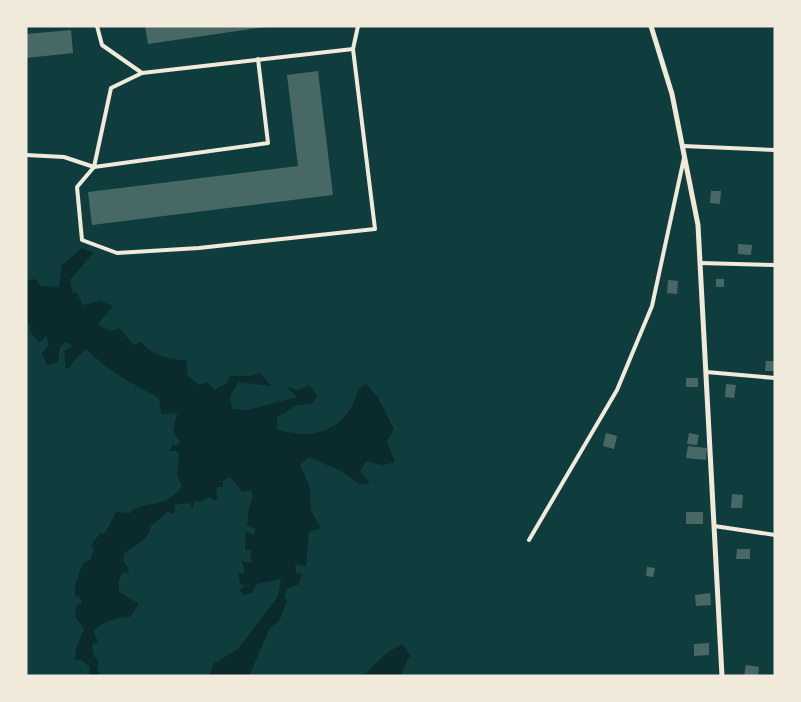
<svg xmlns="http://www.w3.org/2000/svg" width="801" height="702" viewBox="0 0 801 702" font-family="Rubik,sans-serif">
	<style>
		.water { fill: #0a2a2b }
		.building { fill: #486865 }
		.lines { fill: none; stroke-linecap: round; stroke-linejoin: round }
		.service { stroke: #f1e9da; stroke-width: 4 }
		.minor { stroke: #f1e9da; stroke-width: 5 }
	</style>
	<rect width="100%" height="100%" fill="#0f3d3e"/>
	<g class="water">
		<path d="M 82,248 L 93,253 L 70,280 L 72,292 L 77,293 L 83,305 L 100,301 L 113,306 L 97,325 L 111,331 L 120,328 L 133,345 L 141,342 C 151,355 171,360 186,360 L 188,376 L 199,385 L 207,382 L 215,390 L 227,383 L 230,376 L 250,376 L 260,373 L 271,386 L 239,382 L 230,396 L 232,409 L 247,410 L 297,397 L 287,387 L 298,390 L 309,385 L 317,395 L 312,404 L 297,405 L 277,417 L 277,429 C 313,443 350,428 358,389 L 366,384 L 377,396 L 394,429 L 387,442 L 395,462 L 382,465 L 366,461 L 360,471 L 370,483 L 360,484 L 341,471 L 309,457 L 300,465 L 310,488 L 311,511 L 321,528 L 309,532 L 306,566 L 295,564 L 296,573 L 303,574 L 298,585 L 288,588 L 284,595 L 287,601 L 279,621 L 270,628 L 249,676 L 209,676 L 214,663 L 237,650 L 277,598 L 281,579 L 257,584 L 252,593 L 244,595 L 239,590 L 251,583 L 243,586 L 240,583 L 238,572 L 243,574 L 245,570 L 241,561 L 252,563 L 250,556 L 252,549 L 245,550 L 246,532 L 254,534 L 256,529 L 247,526 L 249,508 L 253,495 L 251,491 L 242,492 L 230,477 L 223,481 L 223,487 L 217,487 L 216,495 L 219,498 L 215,501 L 209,497 L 199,502 L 195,500 L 193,508 L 189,503 L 175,505 L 174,514 L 168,512 L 151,526 C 149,540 134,545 124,554 L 124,563 L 128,567 L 129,572 L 122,573 L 119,580 L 119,592 L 139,604 L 130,617 C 115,617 105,621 93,631 L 98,642 L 92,644 L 94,656 L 99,662 L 97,667 L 100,676 L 89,676 L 90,667 L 81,660 L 75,660 L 76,649 L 84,629 L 75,616 L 77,604 L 82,604 L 80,597 L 75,596 L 75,586 L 83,563 L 90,560 L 94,550 L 91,546 L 100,533 L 105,533 L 116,512 L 129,513 C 145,499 164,511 182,486 L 177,475 L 179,454 L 176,451 L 169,451 L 173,444 L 176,446 L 180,442 L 173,432 L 177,413 L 161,414 L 159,398 C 133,384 107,371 86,349 L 74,361 L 69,369 L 66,368 L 64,351 L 73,346 L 66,342 L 60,347 L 58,362 L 47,365 L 42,353 L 49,345 L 46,336 L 39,343 L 30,331 L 31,325 L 26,324 L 26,281 L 36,279 L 40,286 L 59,287 L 62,265 Z"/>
		<polygon points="402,644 410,655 400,676 362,676 387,653"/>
	</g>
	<g class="building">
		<polygon points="145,26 265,26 265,27 148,44"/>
		<polygon points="71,30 73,53 26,58 26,34"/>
		<polygon points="318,71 333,195 92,225 88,192 298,166 287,75"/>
		<polygon points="711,191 721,191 720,204 710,203"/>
		<polygon points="738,244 752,245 751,255 738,254"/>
		<rect x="716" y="279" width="8" height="8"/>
		<polygon points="668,280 678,281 677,294 667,293"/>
		<polygon points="766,361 775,361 775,371 765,371"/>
		<rect x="686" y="378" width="12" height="9"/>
		<polygon points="726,384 736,385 734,398 725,397"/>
		<polygon points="606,433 617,436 614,449 603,446"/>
		<polygon points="689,433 699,435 697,445 687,444"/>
		<polygon points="688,446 707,448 706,460 686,458"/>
		<polygon points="732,494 743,495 742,508 731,508"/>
		<rect x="686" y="512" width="17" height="12"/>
		<polygon points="737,549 750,549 750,559 736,559"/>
		<polygon points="647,567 655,568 653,577 646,576"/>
		<polygon points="710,593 711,605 696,606 695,595"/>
		<polygon points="709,643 709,655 694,656 694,644"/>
		<polygon points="746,665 759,667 758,676 744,676"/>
	</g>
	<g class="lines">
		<g class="service">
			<polyline points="97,26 102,45 142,73"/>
			<polyline points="353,49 142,73 111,88 94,167 77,187 82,240 117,253 199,248 375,229 353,49 358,26"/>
			<polyline points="683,146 775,150"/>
			<polyline points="26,155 64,157 94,167 268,143 258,59"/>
			<polyline points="700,263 775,265"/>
			<polyline points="706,372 775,378"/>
			<polyline points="714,526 775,535"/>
			<polyline points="529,540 617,390 652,306 684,158"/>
		</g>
		<polyline class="minor" points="651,26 672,94 698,225 722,676"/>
	</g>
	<rect width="801" height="702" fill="none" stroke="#f1e9da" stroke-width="55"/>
</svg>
